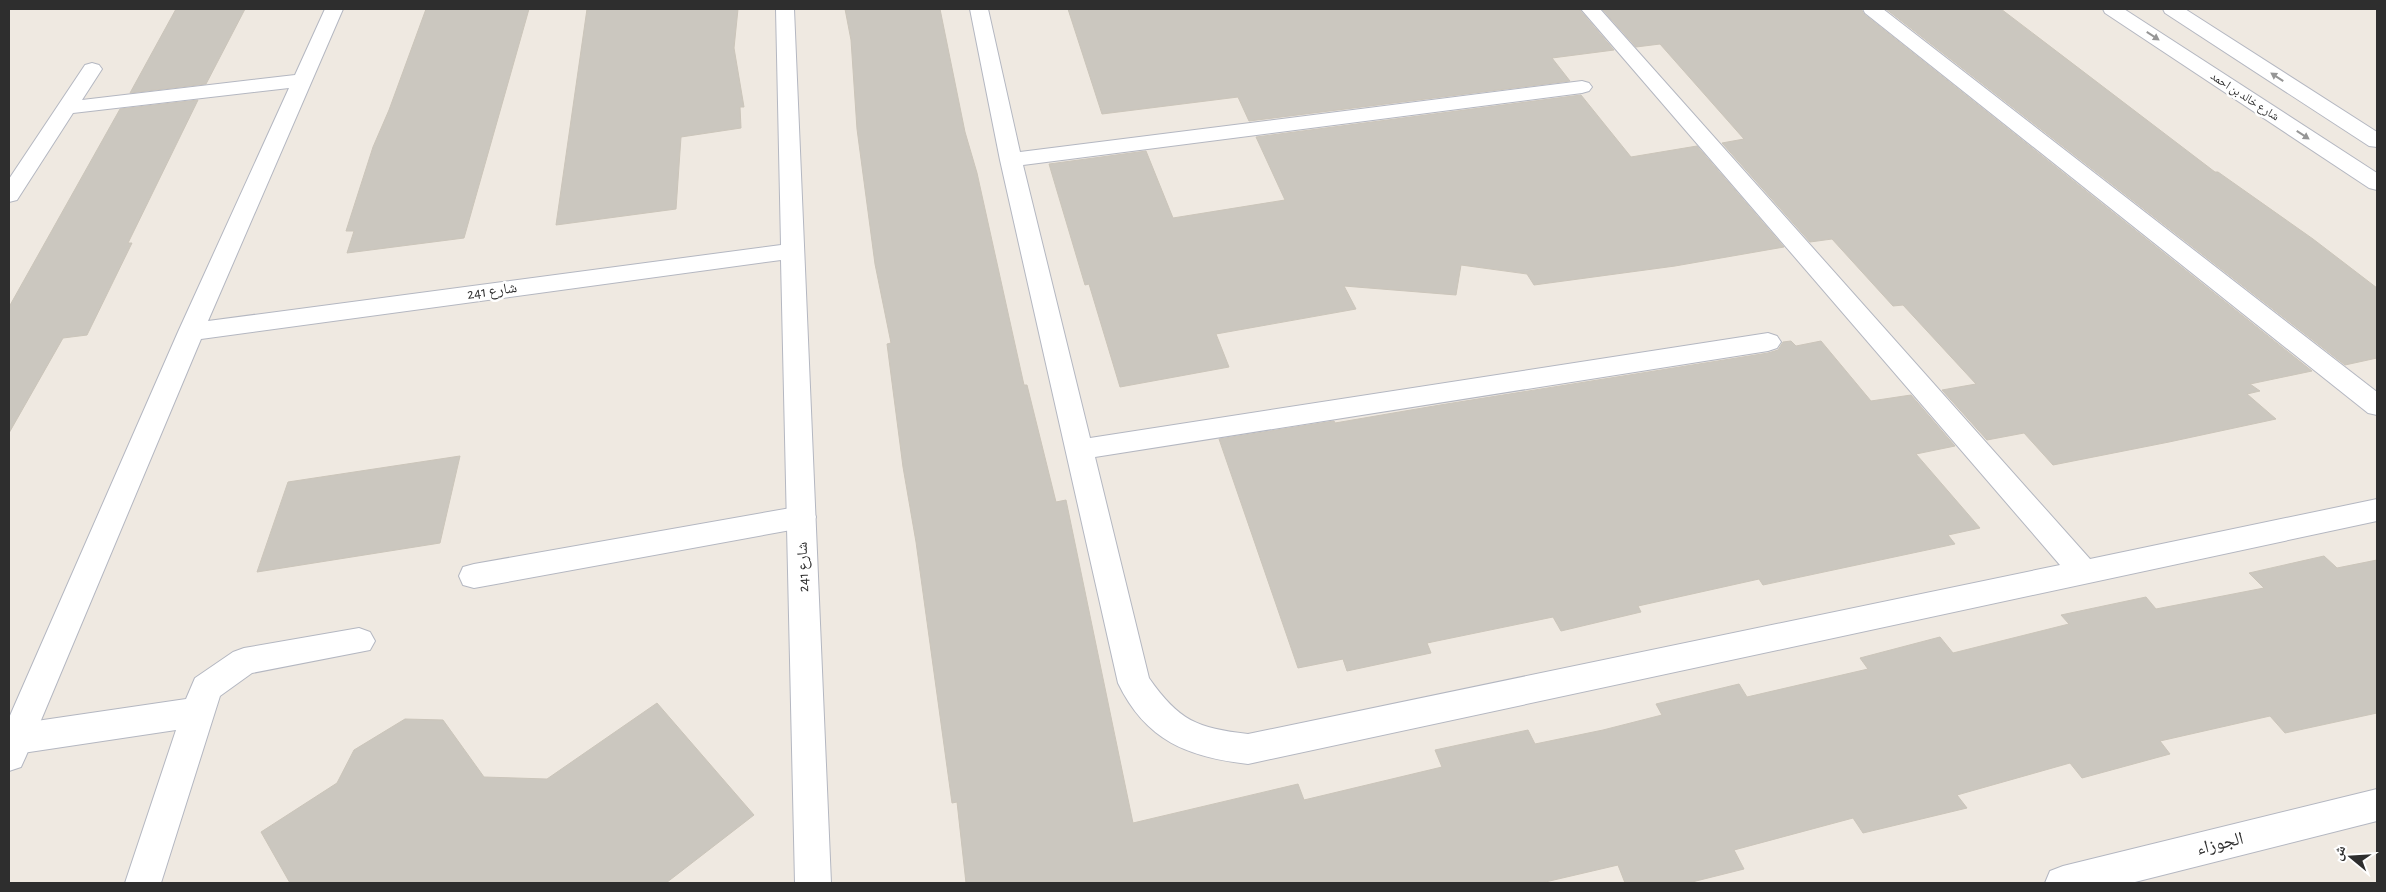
<svg xmlns="http://www.w3.org/2000/svg" width="2386" height="892" viewBox="0 0 2386 892" font-family="'Alegreya Sans','Noto Naskh Arabic',sans-serif">
	<style>
		.building { fill: #cbc7bf; stroke: #cbc5ba }
		.lines { fill: none; stroke-linecap: round; stroke-linejoin: round }
		.service-casing { stroke: #b4b7c1; stroke-width: 2 }
		.minor-casing { stroke: #b4b7c1; stroke-width: 2 }
		.secondary-casing { stroke: #b4b7c1; stroke-width: 2 }
		.service { fill: #fff; fill-rule: evenodd }
		.minor { fill: #fff; fill-rule: evenodd }
		.secondary { fill: #fff; fill-rule: evenodd }
		.oneway { fill: #969696 }
		.labels { text-anchor: middle; dominant-baseline: central; stroke-width: 5; stroke-linejoin: round; paint-order: stroke }
		.far-street-label { font-size: 12px; fill: #2e2e2e; stroke: #fff }
		.street-label { font-size: 15px; fill: #2e2e2e; stroke: #fff }
		.near-street-label { font-size: 18px; fill: #2e2e2e; stroke: #fff }
	</style>
	<rect width="100%" height="100%" fill="#efe9e1"/>
	<g class="building">
		<polygon points="176,9 245,9 206,84 130,93"/>
		<polygon points="426,9 529,9 464,238 347,253 354,231 346,231 373,147 389,110"/>
		<polygon points="587,9 738,9 734,48 744,107 740,107 741,128 681,137 676,209 556,225"/>
		<polygon points="845,9 940,9 965,132 977,173 1024,385 1027,385 1056,502 1066,500 1133,823 1298,784 1304,800 1442,767 1435,750 1528,730 1535,744 1603,730 1662,715 1656,704 1739,684 1747,697 1868,669 1860,658 1940,637 1953,653 2069,624 2061,615 2146,597 2156,609 2264,588 2249,573 2324,556 2337,568 2377,560 2377,713 2285,733 2270,716 2160,741 2170,754 2082,778 2070,763 1957,795 1967,808 1863,833 1853,818 1734,850 1744,869 1688,883 1625,883 1618,865 1541,883 966,883 957,802 952,803 916,542 903,467 887,344 891,343 875,264 857,129 851,40"/>
		<polygon points="1068,9 1579,9 1614,50 1552,58 1570,81 1249,121 1238,97 1102,114"/>
		<polygon points="1602,9 1861,9 1864,14 2312,371 2250,384 2260,391 2247,394 2276,419 2169,442 2053,465 2024,433 1987,440 1942,390 1976,384 1903,305 1893,306 1832,239 1810,242 1722,143 1744,139 1660,44 1636,47"/>
		<polygon points="1886,9 2001,9 2215,172 2218,172 2313,239 2377,288 2377,358 2345,365"/>
		<polygon points="1581,95 1631,157 1697,146 1784,247 1675,266 1534,285 1527,274 1461,265 1456,295 1344,286 1356,309 1216,334 1229,367 1120,387 1089,284 1085,285 1049,164 1146,151 1173,218 1285,200 1256,137"/>
		<polygon points="198,100 128,243 132,243 87,335 63,338 9,433 9,307 120,109"/>
		<polygon points="1791,341 1796,346 1821,341 1871,401 1911,395 1955,446 1916,454 1980,528 1948,535 1955,544 1763,585 1759,579 1638,606 1641,612 1561,631 1553,617 1427,643 1431,653 1347,671 1343,659 1298,668 1219,439 1334,421 1335,423 1440,405 1768,353 1778,350 1783,342"/>
		<polygon points="460,456 440,543 257,572 288,482"/>
		<polygon points="657,703 754,815 666,883 290,883 261,832 337,783 354,750 405,719 443,720 484,777 547,779"/>
	</g>
	<g class="lines">
		<defs>
			<g id="service">
				<path d="M 970,9 L 988,9 L 1020,152 L 1582,81 L 1589,83 L 1592,87 L 1589,91 L 1582,93 L 1023,165 L 1090,438 L 1768,333 L 1777,336 L 1781,342 L 1777,348 L 1768,351 L 1095,457 L 1149,678 C 1179,721 1197,728 1248,734 L 2060,565 L 1581,9 L 1600,9 L 2090,559 L 2377,499 L 2377,521 L 1248,764 C 1188,757 1146,741 1118,683 L 1000,160 Z"/>
				<polygon points="1863,9 1883,9 2377,392 2377,415 2368,413 1865,13"/>
				<polygon points="802,506 812,509 816,517 812,525 802,528 474,588 463,585 459,576 463,567 474,564"/>
				<polygon points="359,628 370,632 375,641 370,650 252,673 220,696 161,883 125,883 176,730 16,754 9,751 9,727 16,724 186,699 195,678 233,652 244,648"/>
			</g>
			<g id="minor">
				<polygon points="325,9 343,9 208,321 781,245 776,9 794,9 831,883 795,883 781,260 201,339 26,756 21,767 9,771 9,718 178,332 289,88 73,113 17,200 9,202 9,179 85,65 92,63 99,65 102,69 82,100 295,75"/>
				<polygon points="2377,789 2377,821 2131,883 2045,883 2050,871 2063,866"/>
			</g>
			<g id="secondary">
				<polygon points="2103,9 2124,9 2377,173 2377,190 2369,188 2105,13"/>
				<polygon points="2163,9 2185,9 2377,132 2377,147 2369,146 2165,13"/>
			</g>
		</defs>
		<use href="#service" class="service-casing"/>
		<use href="#minor" class="minor-casing"/>
		<use href="#secondary" class="secondary-casing"/>
		<use href="#service" class="service"/>
		<use href="#minor" class="minor"/>
		<use href="#secondary" class="secondary"/>
	</g>
	<defs><path id="oneway-solid" d="M-6-.8H1V-3.2L6.5 0L1 3.2V.8H-6Z" transform="scale(1.25)"/></defs>
	<g class="oneway">
		<use href="#oneway-solid" transform="translate(2153 36) rotate(33)"/>
		<use href="#oneway-solid" transform="translate(2277 77) rotate(-147)"/>
		<use href="#oneway-solid" transform="translate(2303 135) rotate(33)"/>
	</g>
	<g class="labels">
		<g class="far-street-label">
			<text transform="translate(2245 96) rotate(33)">شارع خالد بن احمد</text>
		</g>
		<g class="street-label">
			<text transform="translate(492 291) rotate(-8)">شارع 241</text>
			<text transform="translate(803 567) rotate(-92)">شارع 241</text>
		</g>
		<g class="near-street-label">
			<text transform="translate(2220 844) rotate(-14)">الجوزاء</text>
		</g>
	</g>
	<rect width="2386" height="892" fill="none" stroke="#2e2e2e" stroke-width="20"/>
	<g transform="translate(2351 857) rotate(288)" stroke="#ffffff" stroke-width="4" paint-order="stroke">
	<path d="M0-4L9 19L0 12L-9 19Z" fill="#2e2e2e"/>
	<text y="-8" font-size="14" font-weight="bold" text-anchor="middle" fill="#2e2e2e">ش</text>
	</g>
</svg>
